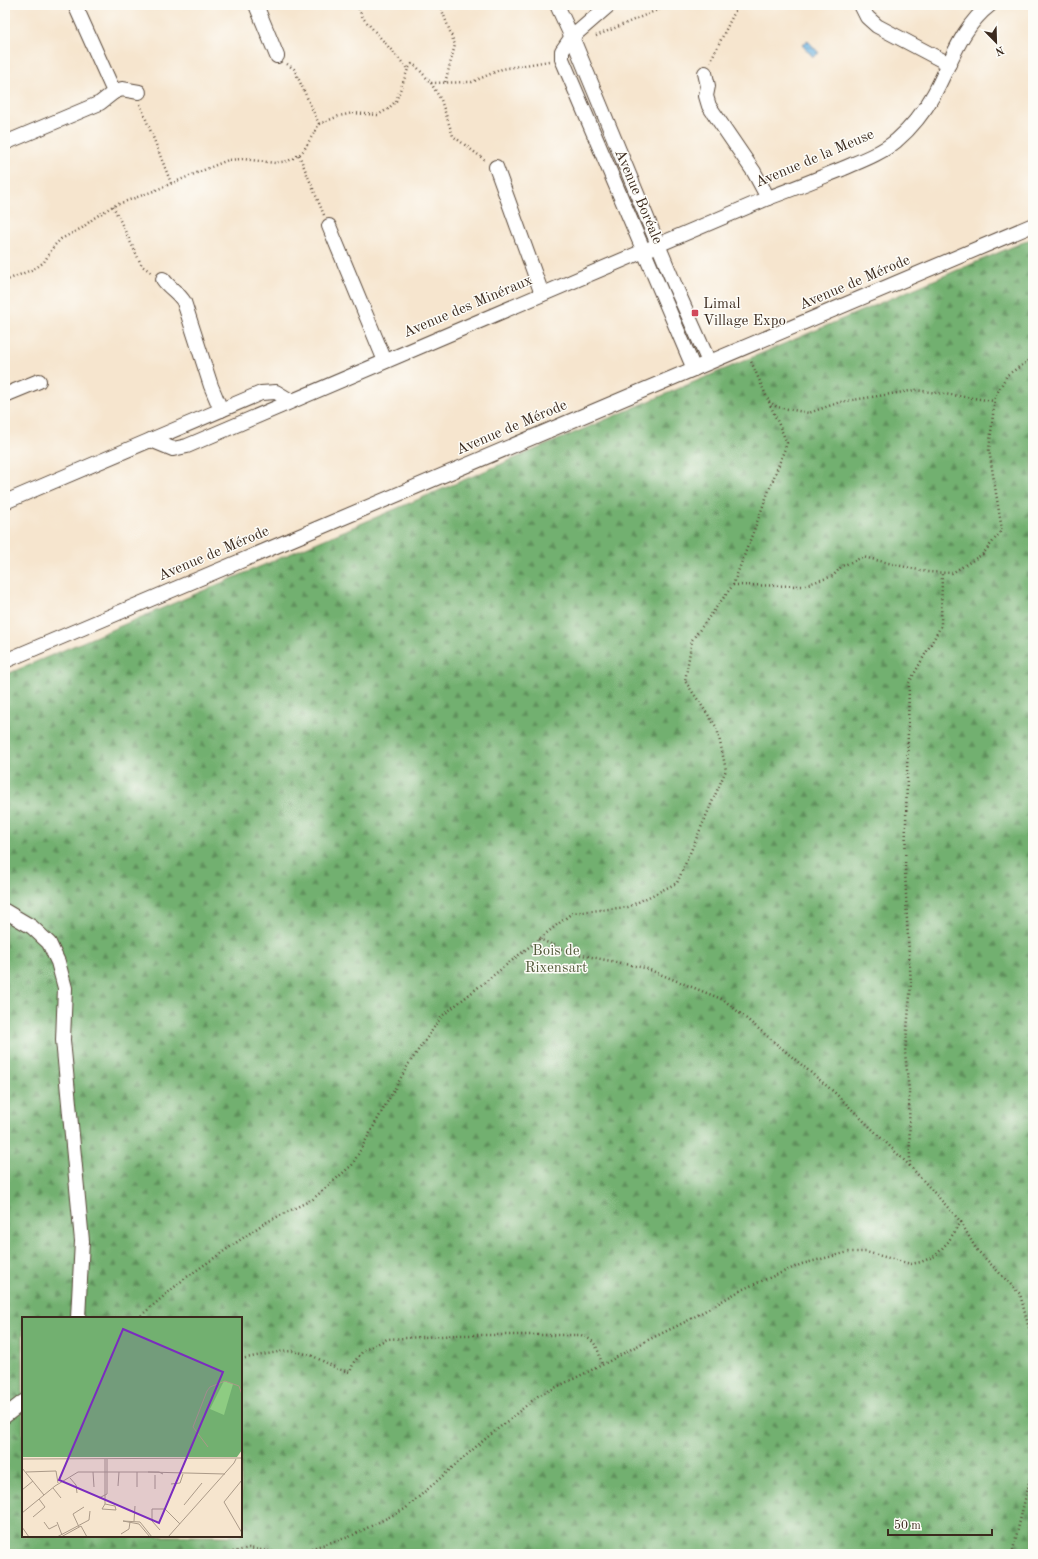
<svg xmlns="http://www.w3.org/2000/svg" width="1038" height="1559" viewBox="0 0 1038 1559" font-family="'Old Standard TT',serif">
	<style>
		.forest { fill: url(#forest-firs); stroke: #566d47; fill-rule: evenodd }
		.water { fill: url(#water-rules); stroke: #536e80 }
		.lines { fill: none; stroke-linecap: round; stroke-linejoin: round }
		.minor-casing { stroke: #574638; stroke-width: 16 }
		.path { stroke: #574638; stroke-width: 2.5; stroke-dasharray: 1 3; stroke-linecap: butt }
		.minor { stroke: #fff; stroke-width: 14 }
		.poi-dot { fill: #d1495b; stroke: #fdfcf7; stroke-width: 1.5 }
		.labels { text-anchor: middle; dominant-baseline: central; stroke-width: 3; stroke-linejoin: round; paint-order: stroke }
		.street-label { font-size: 15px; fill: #3b2a1e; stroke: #fdfcf7 }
		.poi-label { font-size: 15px; fill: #3b2a1e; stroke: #fdfcf7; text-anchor: start }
		.park-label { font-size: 15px; fill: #545b3c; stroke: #fdfcf7 }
		.inset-road { fill: none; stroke: #ab9a88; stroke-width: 1 }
		.view { fill: #7b2cbf; fill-opacity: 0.15; stroke: #7b2cbf; stroke-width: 2 }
		.inset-edge { fill: none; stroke: #3b2a1e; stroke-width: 2 }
	</style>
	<defs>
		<pattern id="forest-firs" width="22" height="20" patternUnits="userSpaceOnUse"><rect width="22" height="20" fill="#72b070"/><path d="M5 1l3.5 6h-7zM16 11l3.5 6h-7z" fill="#5f8f5b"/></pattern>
		<pattern id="water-rules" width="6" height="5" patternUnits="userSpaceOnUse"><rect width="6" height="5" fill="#6bb3e2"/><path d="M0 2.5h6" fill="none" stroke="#5992b7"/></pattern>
	</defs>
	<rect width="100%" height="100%" fill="#fdfcf7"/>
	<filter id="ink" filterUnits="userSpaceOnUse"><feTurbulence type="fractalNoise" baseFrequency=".025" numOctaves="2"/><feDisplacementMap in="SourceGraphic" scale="8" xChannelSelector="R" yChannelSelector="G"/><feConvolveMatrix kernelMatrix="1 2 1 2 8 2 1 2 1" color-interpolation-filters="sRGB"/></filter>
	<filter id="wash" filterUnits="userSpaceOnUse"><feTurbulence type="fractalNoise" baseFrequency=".012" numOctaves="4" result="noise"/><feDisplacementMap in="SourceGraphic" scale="16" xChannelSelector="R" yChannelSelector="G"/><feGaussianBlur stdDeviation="0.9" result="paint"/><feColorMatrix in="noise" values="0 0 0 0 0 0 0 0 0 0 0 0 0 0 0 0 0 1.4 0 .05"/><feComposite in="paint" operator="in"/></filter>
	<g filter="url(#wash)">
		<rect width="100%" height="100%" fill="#f6e5ce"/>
		<path class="forest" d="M 1033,238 L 1033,1554 L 5,1554 L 5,675 ZM 23,1318 L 241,1318 L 241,1536 L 23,1536 Z"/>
		<polygon class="water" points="807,40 819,53 813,57 802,45"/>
	</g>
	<g filter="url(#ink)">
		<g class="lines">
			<defs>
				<g id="minor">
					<polyline points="256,5 277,56"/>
					<polyline points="557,5 575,44 676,288 709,362"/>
					<polyline points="609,5 571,38 562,51 562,59 694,369"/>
					<polyline points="861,5 867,17 877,26 949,64"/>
					<polyline points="705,73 708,86 706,96 709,106 754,172 768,198"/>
					<polyline points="114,92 122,89 139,92"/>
					<polyline points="5,143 100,103 114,92 75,5"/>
					<polyline points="496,167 542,294"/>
					<polyline points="329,226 385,361"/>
					<path d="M 163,279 C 169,288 179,293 184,302 L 211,386 L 221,410"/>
					<polyline points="5,395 39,381"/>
					<path d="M 151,440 L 173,449 L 187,446 L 768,198 C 793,189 817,179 842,169 C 860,161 880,154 896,141 C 911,128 924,112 934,94 C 951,63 961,27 990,5"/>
					<polyline points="5,502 261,393 276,392 291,401"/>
					<polyline points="5,661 1033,225"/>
					<polyline points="5,911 32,927 49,943 58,962 65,988 63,1040 82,1241 78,1318"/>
					<polyline points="5,1416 23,1402"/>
				</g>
			</defs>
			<use href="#minor" class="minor-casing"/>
			<g class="path">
				<polyline points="357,5 363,18 408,69 412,64 417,67 431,83 472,82 502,69 549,61"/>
				<polyline points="440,5 455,45 445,83"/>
				<polyline points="596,36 669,5"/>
				<polyline points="710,62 738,5"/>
				<polyline points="287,64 294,69 319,124"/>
				<polyline points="431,83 441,100 453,136 485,160"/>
				<polyline points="140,104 171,183"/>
				<polyline points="299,155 324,215"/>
				<polyline points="113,206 142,266 151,272"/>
				<polyline points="5,281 36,268 44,262 54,246 61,239 82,228 94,218 113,206 151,192 228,160 243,159 275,163 288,161 299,155 304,150 319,124 339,116 353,113 378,115 388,109 396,101 408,69"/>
				<polyline points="769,401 777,407 809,413 840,402 916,390 994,401"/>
				<polyline points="733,585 802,586 833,576 842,566 863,557 927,572 952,573 983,554 1002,530 989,450 995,397 1007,375 1033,358"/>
				<polyline points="539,939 572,953 645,968 724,1000 834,1092 910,1166"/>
				<polyline points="961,1222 976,1249 1020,1294 1028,1325 1033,1337"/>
				<polyline points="138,1318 184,1279 263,1224 313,1199 352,1165 408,1065 442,1016 572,913 628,907 677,883 726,770 717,728 685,681 692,640 733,585 787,443 750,359"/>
				<path d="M 241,1359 L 278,1352 L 293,1351 L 311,1355 L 338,1369 L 350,1372 L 354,1362 L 363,1351 L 387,1339 L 459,1335 L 581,1335 C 597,1341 598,1349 602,1365"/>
				<polyline points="225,1554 249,1548 287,1554"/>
				<polyline points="292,1554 349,1537 405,1509 478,1445 538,1396 602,1365 648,1340 687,1321 743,1289 802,1264 849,1252 866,1252 911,1264 921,1262 935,1256 948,1242 961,1222 910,1166 909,1090 905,1053 911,984 907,921 905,868 909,683 941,626 942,573"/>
				<polyline points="1012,1554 1033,1466"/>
			</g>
			<use href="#minor" class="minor"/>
		</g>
	</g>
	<rect class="poi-dot" x="691" y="309" width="8" height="8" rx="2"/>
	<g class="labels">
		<g class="street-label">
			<text transform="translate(815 159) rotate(-23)">Avenue de la Meuse</text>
			<text transform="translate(638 197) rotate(67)">Avenue Boréale</text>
			<text transform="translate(855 283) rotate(-23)">Avenue de Mérode</text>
			<text transform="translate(468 307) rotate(-23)">Avenue des Minéraux</text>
			<text transform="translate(512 428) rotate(-23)">Avenue de Mérode</text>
			<text transform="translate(214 554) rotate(-23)">Avenue de Mérode</text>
		</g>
		<g class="poi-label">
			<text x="703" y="304">Limal<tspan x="703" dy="17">Village Expo</tspan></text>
		</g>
		<g class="park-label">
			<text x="556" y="951">Bois de<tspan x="556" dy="17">Rixensart</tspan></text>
		</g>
	</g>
	<g transform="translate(22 1317)">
		<rect width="220" height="220" fill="#f6e5ce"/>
		<path d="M 0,0 L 220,0 L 220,133 L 215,140 L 0,140 Z" fill="#72b070"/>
		<path d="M 202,64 L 211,67 L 202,98 L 188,92 Z" fill="#8ecc82"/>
		<path class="inset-road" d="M 186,130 L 171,110 L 185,74 L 188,70 L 203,64 L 217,69 L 220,78M 0,142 L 220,141M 83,142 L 83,187 L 80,192 L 94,193 L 93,189 L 83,187M 0,151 L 22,178M 4,155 L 34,154 L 36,166M 71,155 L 72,170M 126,155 L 203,157M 133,158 L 133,172M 48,161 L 54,168 L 55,176M 220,163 L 202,185 L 220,216M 149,167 L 158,166 L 161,157M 96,169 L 97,155M 115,170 L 115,155M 31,171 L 39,181M 0,173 L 11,164M 77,181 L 85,177 L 85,142M 162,188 L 180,166M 0,196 L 33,169 L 56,155 L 137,155 L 141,157M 11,200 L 23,190 L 17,182M 112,204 L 113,189M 130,204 L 130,192 L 143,192 L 158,207M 130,204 L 138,213M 22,205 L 27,212 L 35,208M 35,205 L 40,218M 59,209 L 65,220M 0,210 L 7,220M 57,210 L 51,197 L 62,190M 99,217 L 107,212 L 108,205M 35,220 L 67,203 L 68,194M 39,220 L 59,209M 128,220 L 117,207 L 101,204 L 118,205 L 130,220M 146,220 L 212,146 L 214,142"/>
		<path class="view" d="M 101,12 L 201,55 L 137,206 L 37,163 Z"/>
		<rect width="220" height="220" class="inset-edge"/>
	</g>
	<rect width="1038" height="1559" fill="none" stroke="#fdfcf7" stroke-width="20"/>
	<g transform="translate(996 42) rotate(157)" stroke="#fdfcf7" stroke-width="3" paint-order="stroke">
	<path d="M0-3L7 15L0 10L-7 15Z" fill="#3b2a1e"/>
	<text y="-6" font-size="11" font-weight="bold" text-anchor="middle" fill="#3b2a1e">N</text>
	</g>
	<path d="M888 1529v6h104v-6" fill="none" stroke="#3b2a1e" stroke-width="2"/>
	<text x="894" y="1529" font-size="12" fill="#3b2a1e" stroke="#fdfcf7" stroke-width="3" paint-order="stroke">50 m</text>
</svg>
